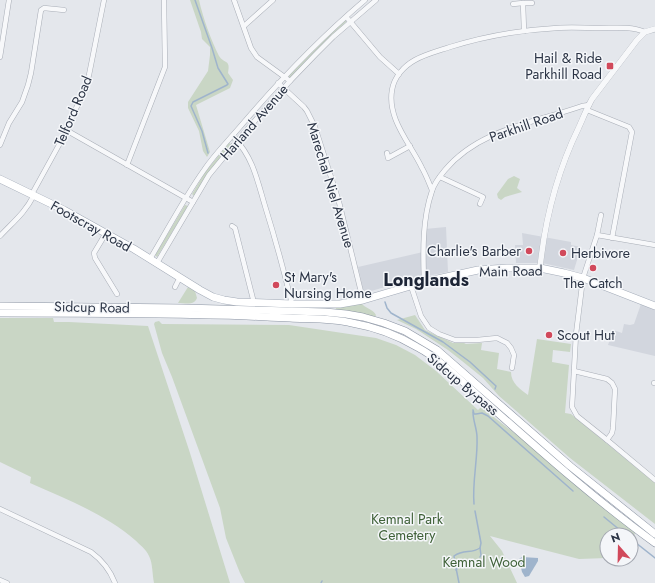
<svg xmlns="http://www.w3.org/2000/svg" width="655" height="583" viewBox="0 0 655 583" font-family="Jost,sans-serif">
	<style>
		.built { fill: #d2d6de }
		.green { fill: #c9d6c5 }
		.water { fill: #9fb4cc }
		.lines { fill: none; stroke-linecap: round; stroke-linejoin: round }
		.stream { stroke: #9fb4cc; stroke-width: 1.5 }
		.minor-casing { stroke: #a9aeb7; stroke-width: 5.5 }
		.tertiary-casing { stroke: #a9aeb7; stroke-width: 6 }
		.primary-casing { stroke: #a3abb8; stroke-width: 8 }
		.trunk-casing { stroke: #8b94a3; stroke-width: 8 }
		.minor { stroke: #f7f8fa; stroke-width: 4.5 }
		.tertiary { stroke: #f7f8fa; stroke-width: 5.5 }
		.primary { stroke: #fff; stroke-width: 7 }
		.trunk { stroke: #fff; stroke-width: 7 }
		.poi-dot { fill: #d1495b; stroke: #f4f6f9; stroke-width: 1.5 }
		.labels { text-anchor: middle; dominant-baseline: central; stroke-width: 3; stroke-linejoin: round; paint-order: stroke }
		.poi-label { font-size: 14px; fill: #2b3445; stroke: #f4f6f9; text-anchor: start }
		.street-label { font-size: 14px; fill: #2b3445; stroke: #f4f6f9 }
		.park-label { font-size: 14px; fill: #3f6138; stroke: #f4f6f9 }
		.district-label { font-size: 18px; font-weight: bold; fill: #1d2536; stroke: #f4f6f9 }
	</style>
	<rect width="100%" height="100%" fill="#e4e7ec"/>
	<g class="built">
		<polygon points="446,227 448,272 417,278 364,293 358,267 423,252 425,229"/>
		<polygon points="522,233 571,242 571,245 581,247 574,270 542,263 516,263 515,245 523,245"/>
		<polygon points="641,304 655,310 655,356 608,345 613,330 622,333 624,324 630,325 634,324"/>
	</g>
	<g class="green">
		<path d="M 190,0 L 199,0 C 203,18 211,40 219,56 C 224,64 231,59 228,73 L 233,80 L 230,88 L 196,105 L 210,152 L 207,157 L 203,151 L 199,131 L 188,108 L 188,102 L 208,71 L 210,55 L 210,47 L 202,39 L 201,32 Z"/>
		<polygon points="345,20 346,21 346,22 335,32 291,77 289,77 289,75 326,37"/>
		<polygon points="229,143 231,144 229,147 194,196 192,194 206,171"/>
		<polygon points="514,176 520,179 517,188 522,192 505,197 501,200 498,198 497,194 508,179"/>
		<polygon points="185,205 188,206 157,257 155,255"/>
		<path d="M 188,287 L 195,291 L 197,298 C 194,306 185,303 178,303 Z"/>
		<path d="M 361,303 C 365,308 373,309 376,315 L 375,317 L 335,310 L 336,308 Z"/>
		<path d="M 415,315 L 425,330 L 453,343 L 464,343 L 466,344 L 482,343 L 481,350 L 499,353 L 497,369 L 511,372 C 511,383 520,389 528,395 L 537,339 L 571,344 L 570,352 L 553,350 L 552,362 L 569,365 L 565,413 L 571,414 L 655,483 L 655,524 L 570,458 L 499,396 L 483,378 L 462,361 L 448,350 L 416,329 L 397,320 Z"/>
		<path d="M 0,318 L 53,318 L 54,322 L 69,322 L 148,326 L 190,453 L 230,583 L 154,583 C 152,574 153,564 149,556 C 146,549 140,545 135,540 C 105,514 66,499 30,483 L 31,477 L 0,462 Z"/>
		<polygon points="159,321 162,324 289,325 376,338 396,345 415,355 436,371 478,410 481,407 563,471 635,533 631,545 631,535 607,535 607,558 579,559 544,550 490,536 502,551 517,583 245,583 240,573 226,538 220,508 172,377 162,353 154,324 155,322"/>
	</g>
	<polygon class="water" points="522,557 538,558 538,561 529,576 525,577 522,572 519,559"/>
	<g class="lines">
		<g class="stream">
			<polyline points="195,0 212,48 218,68 228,84 227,85 193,102 191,106 202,131 208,153"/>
			<polyline points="385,302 387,308 391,313 443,342 470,362 496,386 495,389"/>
			<polyline points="473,410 474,414 476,414 482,413 488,416 573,491"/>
			<path d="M 473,412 C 473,421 477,429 477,437 C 478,459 472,482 474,504"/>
			<polyline points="604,517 626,535"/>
			<polyline points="631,539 655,558"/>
			<polyline points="480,548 481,555 480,557"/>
			<polyline points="456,570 459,566 463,565"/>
			<polyline points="321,583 322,581"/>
			<path d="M 459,583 L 455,563 L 454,556 C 464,549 471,554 480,548 L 481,543 L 475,511"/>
		</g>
		<defs>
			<g id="minor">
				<polyline points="234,0 251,48 257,57 290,81"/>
				<polyline points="513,4 523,3"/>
				<polyline points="348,19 380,57 399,74"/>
				<polyline points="244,26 273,0"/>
				<polyline points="524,31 523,3 532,3"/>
				<polyline points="0,57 9,0"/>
				<polyline points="278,83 304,107 307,111 315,127 339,202 363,300"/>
				<polyline points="587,110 629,127 632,132 612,238"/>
				<polyline points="66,130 193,202"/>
				<path d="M 235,139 C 253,157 258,183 265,206 C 275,238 284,271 292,304"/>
				<polyline points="0,145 9,123 22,102 28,85 31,73 41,10 44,8 64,10"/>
				<polyline points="387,153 388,158 410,146"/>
				<polyline points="127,165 165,67 164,0"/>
				<polyline points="440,177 483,197 480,204"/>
				<path d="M 432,190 C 429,183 426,175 422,168 C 410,143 387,119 392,90 C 394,77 404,66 415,60 C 426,54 438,51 450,47 C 485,36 520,30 557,28 C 571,27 586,28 600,28 C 614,28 631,26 645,32"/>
				<polyline points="32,194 60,143 85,89 89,75 104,0"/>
				<polyline points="232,226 235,228 254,303"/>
				<polyline points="106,233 94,253 95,258 117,294"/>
				<polyline points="597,235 601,215"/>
				<path d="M 0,236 C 13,222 25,213 34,195"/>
				<polyline points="655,245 597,235 583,278 576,334 572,407 577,416 607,440 655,480"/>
				<path d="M 150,259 C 168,229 184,198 204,170 C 214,155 227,142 239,128 C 278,82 319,39 365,0"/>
				<polyline points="157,263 209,175 237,141 290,81 316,54 333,37 376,0"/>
				<path d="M 424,282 C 423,252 422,220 432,191 C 434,184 440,176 445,170 C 479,129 534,123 582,106 L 589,105"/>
				<polyline points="411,286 421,316 429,328 439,334 455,340 477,340 497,338 507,343 511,348 514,355 512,368"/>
				<polyline points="175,287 180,277"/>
				<polyline points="574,371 607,379 612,383 615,389 613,428 612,433 607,440"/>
				<polyline points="654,383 655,383"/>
				<path d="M 0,509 L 91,552 C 102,560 110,570 115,583"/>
				<polyline points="0,580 7,583"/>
			</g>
			<path id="tertiary" d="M 540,268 C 545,219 557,172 579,127 C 583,118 587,108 592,99 L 637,40 L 645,32 L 655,29"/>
			<polyline id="primary" points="0,179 64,210 134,249 200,290 213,297 224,300 237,302 292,304 340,304 363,300 424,282 478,270 507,268 540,268 564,273 583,278 655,306"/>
			<g id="trunk">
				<polyline points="0,306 184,308 325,312 346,314 363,317 384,323 405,331 437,350 570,466 655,534"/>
				<path d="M 0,313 C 70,313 140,313 209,315 C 236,315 263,317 290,318 C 310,319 332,318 352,323 C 375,327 397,335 417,347 C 445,362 467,387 491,407 C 544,454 597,501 655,543"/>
			</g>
		</defs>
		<use href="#minor" class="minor-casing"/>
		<use href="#tertiary" class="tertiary-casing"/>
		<use href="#primary" class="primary-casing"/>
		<use href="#trunk" class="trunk-casing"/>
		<use href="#minor" class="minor"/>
		<use href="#tertiary" class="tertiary"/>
		<use href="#primary" class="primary"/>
		<use href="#trunk" class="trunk"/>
	</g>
	<g class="poi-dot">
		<rect x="606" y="62" width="8" height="8" rx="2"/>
		<circle cx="529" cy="251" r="4"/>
		<circle cx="563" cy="253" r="4"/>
		<circle cx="593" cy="268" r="4"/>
		<circle cx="276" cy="285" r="4"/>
		<circle cx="549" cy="335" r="4"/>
	</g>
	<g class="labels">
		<g class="poi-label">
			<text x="602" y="58" text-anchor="end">Hail &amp; Ride<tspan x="602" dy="16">Parkhill Road</tspan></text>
			<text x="521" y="251" text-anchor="end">Charlie's Barber</text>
			<text x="571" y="253">Herbivore</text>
			<text x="284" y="277">St Mary's<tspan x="284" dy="16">Nursing Home</tspan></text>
			<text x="593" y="283" text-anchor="middle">The Catch</text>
			<text x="557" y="335">Scout Hut</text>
		</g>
		<g class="street-label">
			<text transform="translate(73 111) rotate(-67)">Telford Road</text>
			<text transform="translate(254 122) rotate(-49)">Harland Avenue</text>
			<text transform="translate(526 125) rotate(-19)">Parkhill Road</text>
			<text transform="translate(331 185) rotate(73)">Marechal Niel Avenue</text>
			<text transform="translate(91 226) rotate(29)">Footscray Road</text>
			<text transform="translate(511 271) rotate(-1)">Main Road</text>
			<text transform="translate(92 307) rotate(1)">Sidcup Road</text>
			<text transform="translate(463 384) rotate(40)">Sidcup By-pass</text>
		</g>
		<g class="park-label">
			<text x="407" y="519">Kemnal Park<tspan x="407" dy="16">Cemetery</tspan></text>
			<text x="484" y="562">Kemnal Wood</text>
		</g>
		<g class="district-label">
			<text x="426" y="280">Longlands</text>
		</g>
	</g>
	<g transform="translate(619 547) rotate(340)"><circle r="19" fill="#f4f6f9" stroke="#a4a8b1"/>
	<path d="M0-3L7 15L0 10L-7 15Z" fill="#d1495b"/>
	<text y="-6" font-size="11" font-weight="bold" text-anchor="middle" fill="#2b3445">N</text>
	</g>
</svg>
